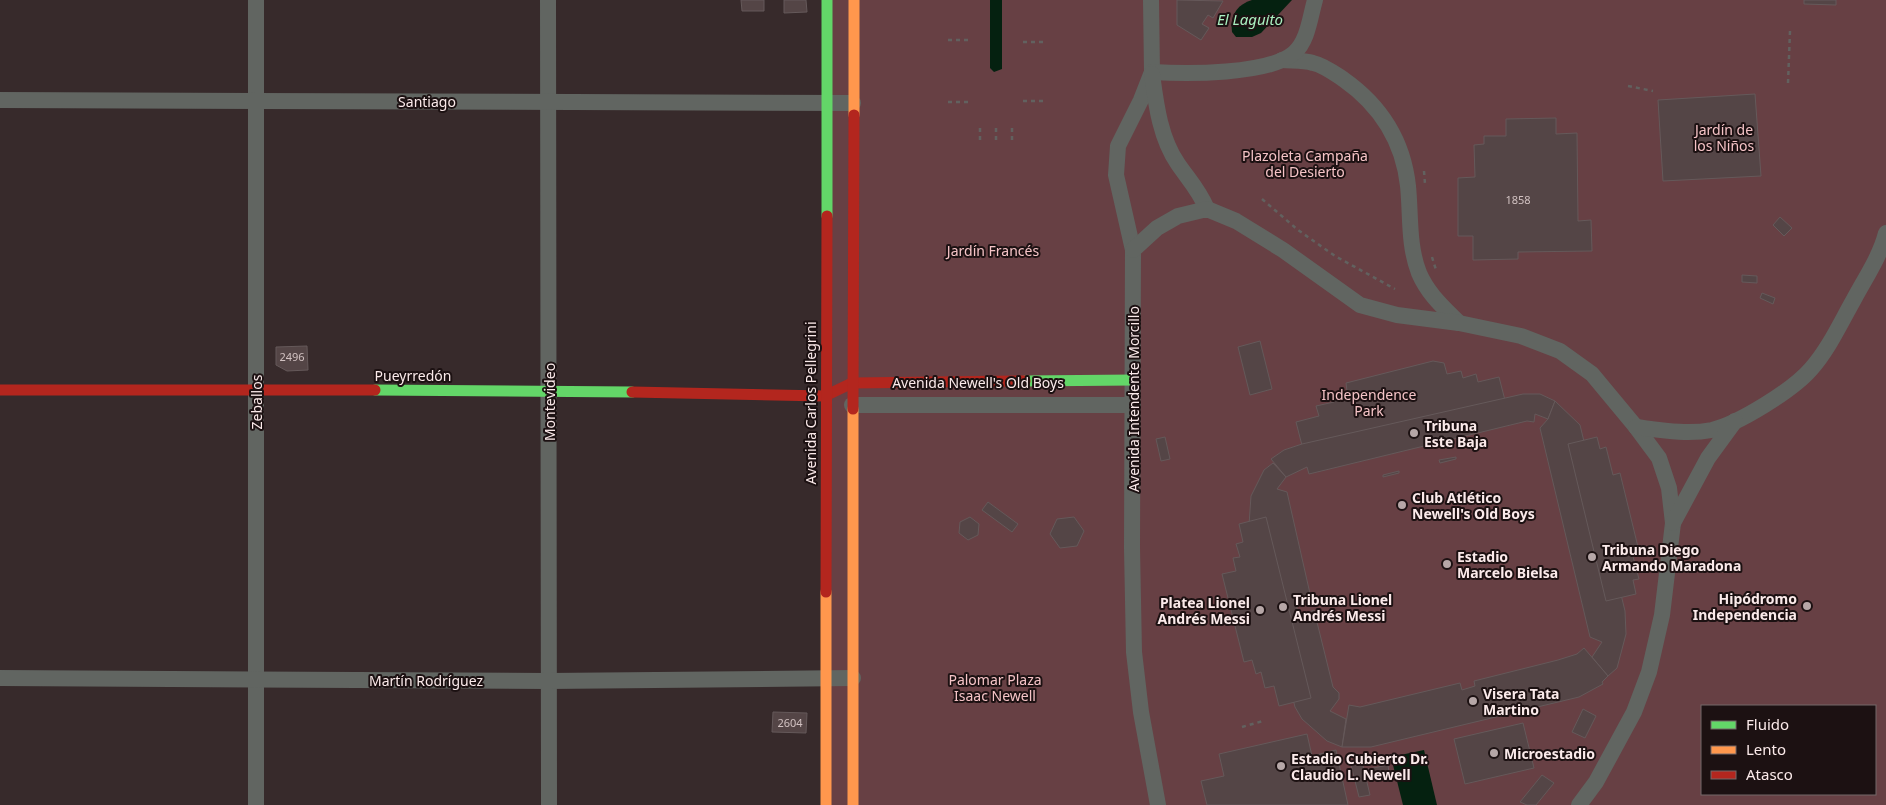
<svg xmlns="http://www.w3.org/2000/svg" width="1886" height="805" viewBox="0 0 1886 805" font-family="'Noto Sans',sans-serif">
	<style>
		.green { fill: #674044; fill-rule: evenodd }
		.water { fill: #052110 }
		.building { fill: #544546; stroke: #65595a }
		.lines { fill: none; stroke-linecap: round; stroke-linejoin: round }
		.path { stroke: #62615f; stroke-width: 2.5; stroke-dasharray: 4 4; stroke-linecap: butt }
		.street { stroke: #616561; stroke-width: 16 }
		.fast { stroke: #63d668; stroke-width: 11 }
		.slow { stroke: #ff974d; stroke-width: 11 }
		.jam { stroke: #b3261e; stroke-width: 11 }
		.poi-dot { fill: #b6a7a7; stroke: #1c1112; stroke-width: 2 }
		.labels { text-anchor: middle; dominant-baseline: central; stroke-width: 4; stroke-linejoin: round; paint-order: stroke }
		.number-label { font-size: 11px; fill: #d1c1c1 }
		.street-label { font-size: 14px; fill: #fbeaea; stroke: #1c1112 }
		.park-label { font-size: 14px; fill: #f6c4c7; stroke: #1c1112 }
		.poi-label { font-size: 14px; font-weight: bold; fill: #fbeaea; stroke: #1c1112; text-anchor: start }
		.water-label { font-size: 15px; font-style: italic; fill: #a9f0c0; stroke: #1c1112 }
	</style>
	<rect width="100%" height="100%" fill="#372a2b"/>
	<path class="green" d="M 827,0 L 1886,0 L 1886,805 L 826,805 ZM 1702,706 L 1875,706 L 1875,794 L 1702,794 Z"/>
	<g class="water">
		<polygon points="990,0 1002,0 1002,69 994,72 990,68"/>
		<path d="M 1252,0 L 1292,0 L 1261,33 L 1252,37 L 1236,37 L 1232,32 C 1230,16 1236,5 1252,0 Z"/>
		<polygon points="1424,750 1437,805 1403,805 1391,757"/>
	</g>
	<g class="building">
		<polygon points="741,0 764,0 764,11 742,11"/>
		<polygon points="784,0 806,0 807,12 784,13"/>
		<polygon points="1177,0 1223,1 1213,18 1208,15 1202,24 1209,28 1201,40 1177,25"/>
		<polygon points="1804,0 1836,0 1836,5 1804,4"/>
		<polygon points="1755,94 1761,176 1663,181 1658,100"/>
		<polygon points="1556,118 1556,134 1577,133 1578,221 1591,220 1592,251 1518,252 1518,259 1473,260 1473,236 1458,236 1458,178 1475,177 1474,145 1484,144 1484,136 1506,136 1506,119"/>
		<polygon points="1780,217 1792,228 1784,236 1773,225"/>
		<polygon points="1742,275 1757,276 1757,283 1742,282"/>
		<polygon points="1762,293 1775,298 1773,304 1760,298"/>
		<polygon points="1260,341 1272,389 1250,395 1238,347"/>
		<polygon points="307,346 308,370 287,371 276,365 276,347"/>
		<polygon points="1433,361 1444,363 1447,374 1461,371 1463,378 1476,374 1478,382 1499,377 1507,408 1305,457 1296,422 1319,416 1316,406 1334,402 1332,396 1347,391 1346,383"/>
		<polygon points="1523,394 1540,394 1555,401 1548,419 1535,414 1534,422 1527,421 1309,474 1307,467 1286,477 1271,459 1284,450 1302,444"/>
		<polygon points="1555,401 1580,425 1625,611 1626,634 1617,668 1608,676 1592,657 1602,642 1590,637 1540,428 1548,419"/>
		<polygon points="1165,437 1170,459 1161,461 1156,439"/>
		<polygon points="1597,437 1600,449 1606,447 1613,475 1620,473 1638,547 1631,549 1639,579 1633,580 1636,594 1606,601 1568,444"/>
		<polygon points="1456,457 1456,459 1440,463 1439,460"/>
		<polygon points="1273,463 1286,477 1277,489 1287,492 1311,598 1296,604 1299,616 1314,610 1333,687 1339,693 1339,699 1330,711 1346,719 1342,747 1327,741 1302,719 1295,707 1249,525 1251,496 1264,470"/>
		<polygon points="1399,471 1399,473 1383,477 1383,475"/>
		<polygon points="988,502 1018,524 1012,532 982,510"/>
		<polygon points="970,517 979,524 978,535 968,540 959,533 960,522"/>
		<polygon points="1074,517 1084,531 1077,546 1060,548 1050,534 1057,519"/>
		<polygon points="1266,517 1311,698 1279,706 1274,686 1265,688 1261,672 1256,674 1252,660 1244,662 1222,574 1236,571 1233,558 1240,557 1236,544 1243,542 1239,524"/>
		<polygon points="1584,648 1608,676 1602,682 1603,684 1579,697 1371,747 1342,747 1349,705 1360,707 1460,683 1462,690 1475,686 1474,681 1558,660 1577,654"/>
		<polygon points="1583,709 1596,716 1585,738 1572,732"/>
		<polygon points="773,712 807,713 806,733 772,732"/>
		<polygon points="1523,723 1534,768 1465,784 1454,739"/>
		<polygon points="1307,734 1312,756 1336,750 1348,805 1207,805 1201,781 1224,776 1219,754"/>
		<polygon points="1362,762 1364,770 1388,765 1389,772 1366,778 1370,795 1359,797 1351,765"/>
		<polygon points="1542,775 1554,783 1536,805 1527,805 1520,802"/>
	</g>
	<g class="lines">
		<g class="path">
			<polyline points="948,40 972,40"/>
			<polyline points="1023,42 1044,42"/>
			<polyline points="1788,83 1790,31"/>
			<polyline points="1628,86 1653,91"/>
			<polyline points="1023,101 1045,101"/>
			<polyline points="948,102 972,102"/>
			<polyline points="980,140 980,125"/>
			<polyline points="996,140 996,124"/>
			<polyline points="1012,140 1012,124"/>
			<polyline points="1424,171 1425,184"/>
			<polyline points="1262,199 1298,230 1335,256 1395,289"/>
			<polyline points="1432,257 1436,270"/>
			<polyline points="1242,727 1263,721"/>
		</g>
		<g class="street">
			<polyline points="256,0 256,805"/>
			<polyline points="548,0 549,805"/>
			<polyline points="1151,0 1152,72 1141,100 1118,146 1116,175 1133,250 1132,548 1134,652 1141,712 1158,805"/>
			<path d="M 1282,60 C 1292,61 1303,60 1313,63 C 1323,65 1334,73 1343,79 C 1380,105 1403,140 1408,186 C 1411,215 1408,245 1419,273 C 1428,294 1443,307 1459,323"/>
			<path d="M 1152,72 C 1186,74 1268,75 1294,53 C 1308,41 1310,17 1315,0"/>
			<path d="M 1152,74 C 1156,104 1160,138 1178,164 C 1189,180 1199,190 1207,209"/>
			<polyline points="0,100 853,103"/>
			<polyline points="1133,250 1157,228 1178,216 1207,209 1236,221 1283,250 1360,305 1397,315 1459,323 1521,336 1560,351 1592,374 1636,427 1659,458 1669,488 1673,523 1662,615 1649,672 1634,712 1596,782 1579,805"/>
			<polyline points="852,405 1133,405"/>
			<path d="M 1636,427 C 1660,430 1687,435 1712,430 C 1738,424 1793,390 1811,369 C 1828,350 1840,324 1853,301 C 1864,280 1880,257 1886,233"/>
			<polyline points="1673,523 1708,458 1735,421"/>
			<polyline points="0,678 548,681 853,678"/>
		</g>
		<g class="fast">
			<polyline points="827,216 827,0"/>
			<polyline points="1025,381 1133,380"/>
			<polyline points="375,390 632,392"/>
		</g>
		<g class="slow">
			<polyline points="854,115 854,0"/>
			<polyline points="826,805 826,592"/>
			<polyline points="853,805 853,409"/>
		</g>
		<g class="jam">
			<polyline points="0,390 375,390"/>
			<polyline points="632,392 825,396 852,383 1025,381"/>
			<polyline points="853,409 854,115"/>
			<polyline points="826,592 827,216"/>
		</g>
	</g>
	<g class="poi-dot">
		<circle cx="1414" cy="433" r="5"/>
		<circle cx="1402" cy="505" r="5"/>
		<circle cx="1592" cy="557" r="5"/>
		<circle cx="1447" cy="564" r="5"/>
		<circle cx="1807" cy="606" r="5"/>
		<circle cx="1283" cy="607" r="5"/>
		<circle cx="1260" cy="610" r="5"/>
		<circle cx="1473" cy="701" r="5"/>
		<circle cx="1494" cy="753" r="5"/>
		<circle cx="1281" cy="766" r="5"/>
	</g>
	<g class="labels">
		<g class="number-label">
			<text x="1518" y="199">1858</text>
			<text x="292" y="356">2496</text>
			<text x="790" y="722">2604</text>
		</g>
		<g class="street-label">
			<text x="427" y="101">Santiago</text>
			<text x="413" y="375">Pueyrredón</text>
			<text x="978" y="382">Avenida Newell's Old Boys</text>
			<text transform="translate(1133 399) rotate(-90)">Avenida Intendente Morcillo</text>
			<text transform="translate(256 402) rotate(-90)">Zeballos</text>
			<text transform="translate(549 402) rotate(-90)">Montevideo</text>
			<text transform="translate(810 403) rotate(-90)">Avenida Carlos Pellegrini</text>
			<text x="426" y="680">Martín Rodríguez</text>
		</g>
		<g class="park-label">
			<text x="1724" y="129">Jardín de<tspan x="1724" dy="16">los Niños</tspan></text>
			<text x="1305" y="155">Plazoleta Campaña<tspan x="1305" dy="16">del Desierto</tspan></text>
			<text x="993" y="250">Jardín Francés</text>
			<text x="1369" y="394">Independence<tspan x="1369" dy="16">Park</tspan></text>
			<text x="995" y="679">Palomar Plaza<tspan x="995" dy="16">Isaac Newell</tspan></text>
		</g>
		<g class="poi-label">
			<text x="1424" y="425">Tribuna<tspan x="1424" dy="16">Este Baja</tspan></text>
			<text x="1412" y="497">Club Atlético<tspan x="1412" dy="16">Newell's Old Boys</tspan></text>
			<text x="1602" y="549">Tribuna Diego<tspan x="1602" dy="16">Armando Maradona</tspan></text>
			<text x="1457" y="556">Estadio<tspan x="1457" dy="16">Marcelo Bielsa</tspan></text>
			<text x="1797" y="598" text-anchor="end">Hipódromo<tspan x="1797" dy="16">Independencia</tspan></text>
			<text x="1293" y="599">Tribuna Lionel<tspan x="1293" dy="16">Andrés Messi</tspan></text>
			<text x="1250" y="602" text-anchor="end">Platea Lionel<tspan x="1250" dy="16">Andrés Messi</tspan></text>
			<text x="1483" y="693">Visera Tata<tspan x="1483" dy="16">Martino</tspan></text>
			<text x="1504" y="753">Microestadio</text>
			<text x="1291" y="758">Estadio Cubierto Dr.<tspan x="1291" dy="16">Claudio L. Newell</tspan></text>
		</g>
		<g class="water-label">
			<text x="1250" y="19">El Laguito</text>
		</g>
	</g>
	<rect x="1701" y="705" width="175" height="90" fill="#1c1112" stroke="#756868"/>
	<rect x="1711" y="721" width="25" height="8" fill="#63d668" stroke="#756868"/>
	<text x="1746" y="730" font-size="15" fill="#fbeaea">Fluido</text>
	<rect x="1711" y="746" width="25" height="8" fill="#ff974d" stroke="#756868"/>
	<text x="1746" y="755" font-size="15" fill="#fbeaea">Lento</text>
	<rect x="1711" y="771" width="25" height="8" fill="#b3261e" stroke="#756868"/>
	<text x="1746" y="780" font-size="15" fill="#fbeaea">Atasco</text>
</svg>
